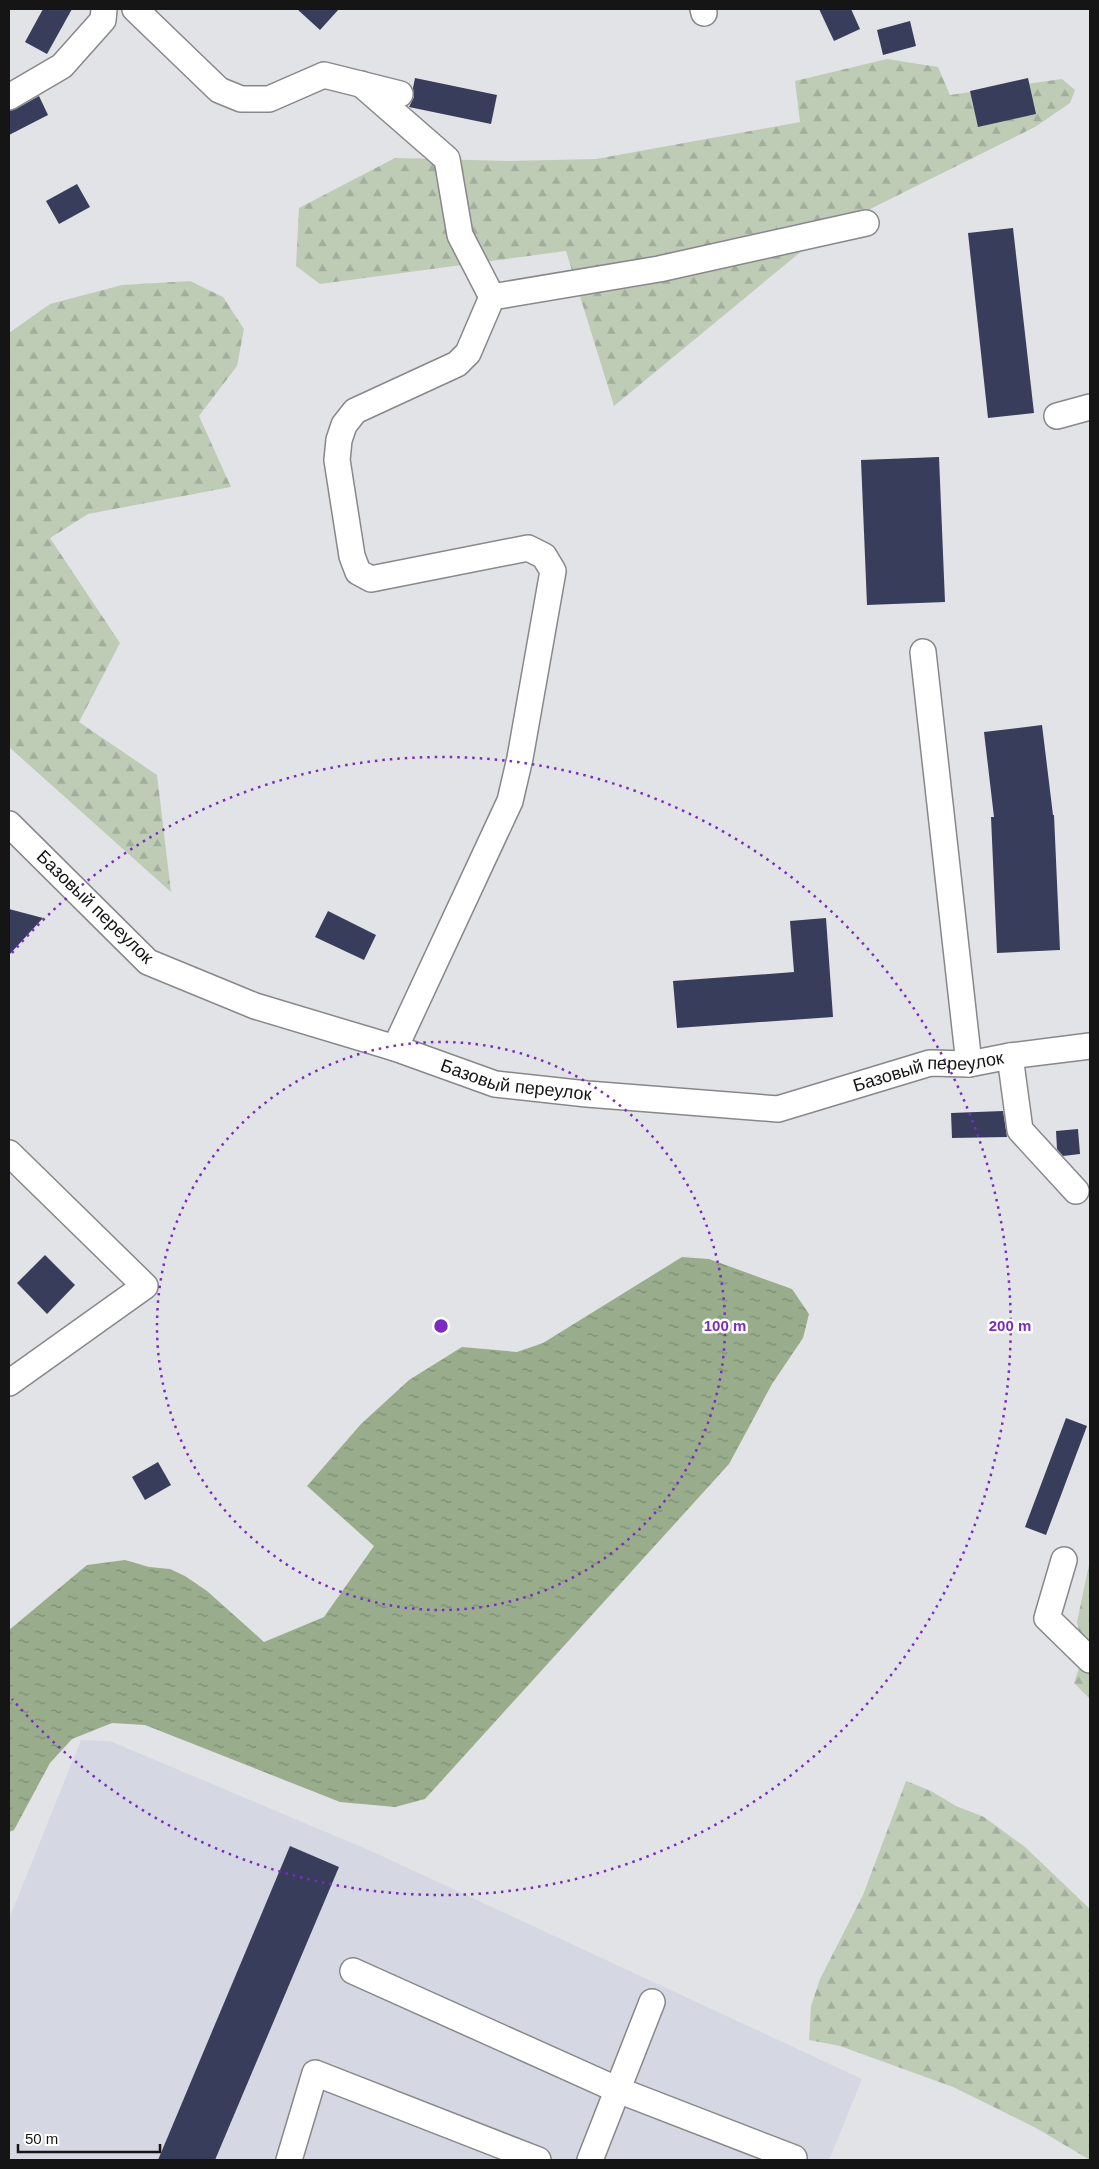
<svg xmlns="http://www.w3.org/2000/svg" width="1099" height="2169" viewBox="0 0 1099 2169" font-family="Helvetica,sans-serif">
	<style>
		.built { fill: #d5d7e2 }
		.forest { fill: url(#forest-firs) }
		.water { fill: url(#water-ripples) }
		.building { fill: #383d5b }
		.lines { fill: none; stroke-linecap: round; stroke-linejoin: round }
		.minor-casing { stroke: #88888b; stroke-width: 28 }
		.minor { stroke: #fff; stroke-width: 25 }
		.ring { fill: none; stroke: #7b2cbf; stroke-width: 2.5; stroke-dasharray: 2.5 5 }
		.labels { text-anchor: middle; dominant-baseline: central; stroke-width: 5; stroke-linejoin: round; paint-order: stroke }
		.street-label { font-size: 18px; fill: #151516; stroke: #fff }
		.centre { fill: #7b2cbf; stroke: #fff; stroke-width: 2.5 }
		.ring-label { font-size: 15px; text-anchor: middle; font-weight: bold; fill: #7b2cbf; stroke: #fff; stroke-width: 5; stroke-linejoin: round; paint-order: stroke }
	</style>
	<defs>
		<pattern id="forest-firs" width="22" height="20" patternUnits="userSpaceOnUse" patternTransform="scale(1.25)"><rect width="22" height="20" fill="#beccb6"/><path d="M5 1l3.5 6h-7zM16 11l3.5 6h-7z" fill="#a2ae9c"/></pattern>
		<pattern id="water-ripples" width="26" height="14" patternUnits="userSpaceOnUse" patternTransform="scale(1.25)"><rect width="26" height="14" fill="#99ad8d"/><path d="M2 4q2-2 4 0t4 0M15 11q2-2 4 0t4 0" fill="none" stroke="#7c8c72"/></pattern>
	</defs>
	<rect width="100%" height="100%" fill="#e2e3e6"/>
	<polygon class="built" points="81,1740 110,1741 371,1851 862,2079 829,2160 9,2160 9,1919"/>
	<g class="forest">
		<polygon points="887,59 938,67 950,95 1062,79 1075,90 1070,103 1035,127 826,231 614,406 566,251 320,284 296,266 299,208 395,158 510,161 596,159 800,122 795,81"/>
		<polygon points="190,281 223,297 244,329 237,366 199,416 231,487 88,514 50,538 120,643 79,722 157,775 171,892 9,747 9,333 50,304 122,285"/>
		<polygon points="1090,1560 1090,1699 1074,1683 1084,1653 1077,1622"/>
		<polygon points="906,1781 931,1791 956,1806 984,1817 1025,1847 1090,1909 1090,2160 1036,2128 953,2087 840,2046 809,2040 811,2006 820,1979 863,1895"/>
	</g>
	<polygon class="water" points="682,1257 709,1259 792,1289 809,1314 803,1338 772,1384 729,1464 425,1799 395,1807 340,1802 145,1725 112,1723 72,1739 50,1763 14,1830 9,1832 9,1630 87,1565 125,1560 149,1567 170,1569 185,1576 207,1591 264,1642 324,1617 374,1546 307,1486 361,1424 409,1380 462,1347 517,1352 543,1343"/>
	<g class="building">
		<polygon points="43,9 72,9 47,54 25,42"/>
		<polygon points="297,9 339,9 320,30"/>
		<polygon points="819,9 851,9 860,29 834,41"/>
		<polygon points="910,21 916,46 883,55 877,30"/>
		<polygon points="415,78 497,95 491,124 409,107 414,97 413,88"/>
		<polygon points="1028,78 1036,114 978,127 970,91"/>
		<polygon points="39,96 48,115 9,135 9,111 16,109"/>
		<polygon points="77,184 90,207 59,224 46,201"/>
		<polygon points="1013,228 1034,413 988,418 968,233"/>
		<polygon points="939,457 945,602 867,605 861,460"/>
		<polygon points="1042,725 1053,815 1054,815 1060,950 997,953 991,817 994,817 984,732"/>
		<polygon points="9,909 43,918 9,955"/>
		<polygon points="328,911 376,935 364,960 315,937"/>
		<polygon points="826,918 833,1017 677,1028 673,981 794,972 790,921"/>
		<polygon points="1003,1111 1007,1137 952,1138 951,1113"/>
		<polygon points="1078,1129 1080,1154 1063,1156 1057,1149 1056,1131"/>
		<polygon points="45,1255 75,1285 47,1314 17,1283"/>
		<polygon points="1066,1418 1087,1426 1046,1535 1025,1527"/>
		<polygon points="158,1462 171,1485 145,1500 132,1477"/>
		<polygon points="290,1846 339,1867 215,2160 158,2160"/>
	</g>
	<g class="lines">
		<defs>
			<g id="minor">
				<polyline points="135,9 219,90 241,99 269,99 324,75 400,94"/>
				<polyline points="703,9 704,13"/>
				<polyline points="361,84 447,159 460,235 492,297 659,269 866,223"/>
				<polyline points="9,97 62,66 103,20 104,9"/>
				<polyline points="1057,416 1090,407"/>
				<polyline points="923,652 969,1064"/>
				<path id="s1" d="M 9,824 L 148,962 L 255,1006 L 395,1048 L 495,1084 L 587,1094 L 778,1109 L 930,1063 L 969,1064 L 1010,1056 L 1090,1046"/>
				<polyline points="395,1048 510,801 520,758 553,571 544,556 528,548 371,579 358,572 352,556 337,460 339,440 344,425 355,411 457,364 468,353 492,297"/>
				<polyline points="1010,1056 1020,1130 1076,1191"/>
				<polyline points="9,1153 145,1286 9,1383"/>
				<polyline points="1064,1560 1047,1618 1090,1660"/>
				<polyline points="353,1971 618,2090 794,2158"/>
				<polyline points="289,2160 315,2073 538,2160"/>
				<polyline points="590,2160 652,2002"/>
			</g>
		</defs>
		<use href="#minor" class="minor-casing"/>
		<use href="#minor" class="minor"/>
	</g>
	<g class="ring">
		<circle cx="441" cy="1326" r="284"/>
		<path d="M12 953A569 569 0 1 1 12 1699"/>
	</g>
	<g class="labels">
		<g class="street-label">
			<text transform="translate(95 907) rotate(44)">Базовый переулок</text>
			<text stroke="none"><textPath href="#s1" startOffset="1004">Базовый переулок</textPath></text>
			<text stroke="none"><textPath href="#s1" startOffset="584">Базовый переулок</textPath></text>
		</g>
	</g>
	<circle cx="441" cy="1326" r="8" class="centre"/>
	<g class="ring-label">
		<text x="725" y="1331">100 m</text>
		<text x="1010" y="1331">200 m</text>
	</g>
	<rect width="1099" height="2169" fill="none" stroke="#151516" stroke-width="20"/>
	<path d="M18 2144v8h142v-8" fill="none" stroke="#151516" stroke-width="2.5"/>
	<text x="25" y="2144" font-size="15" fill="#151516" stroke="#ffffff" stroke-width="4" paint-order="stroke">50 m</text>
</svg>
